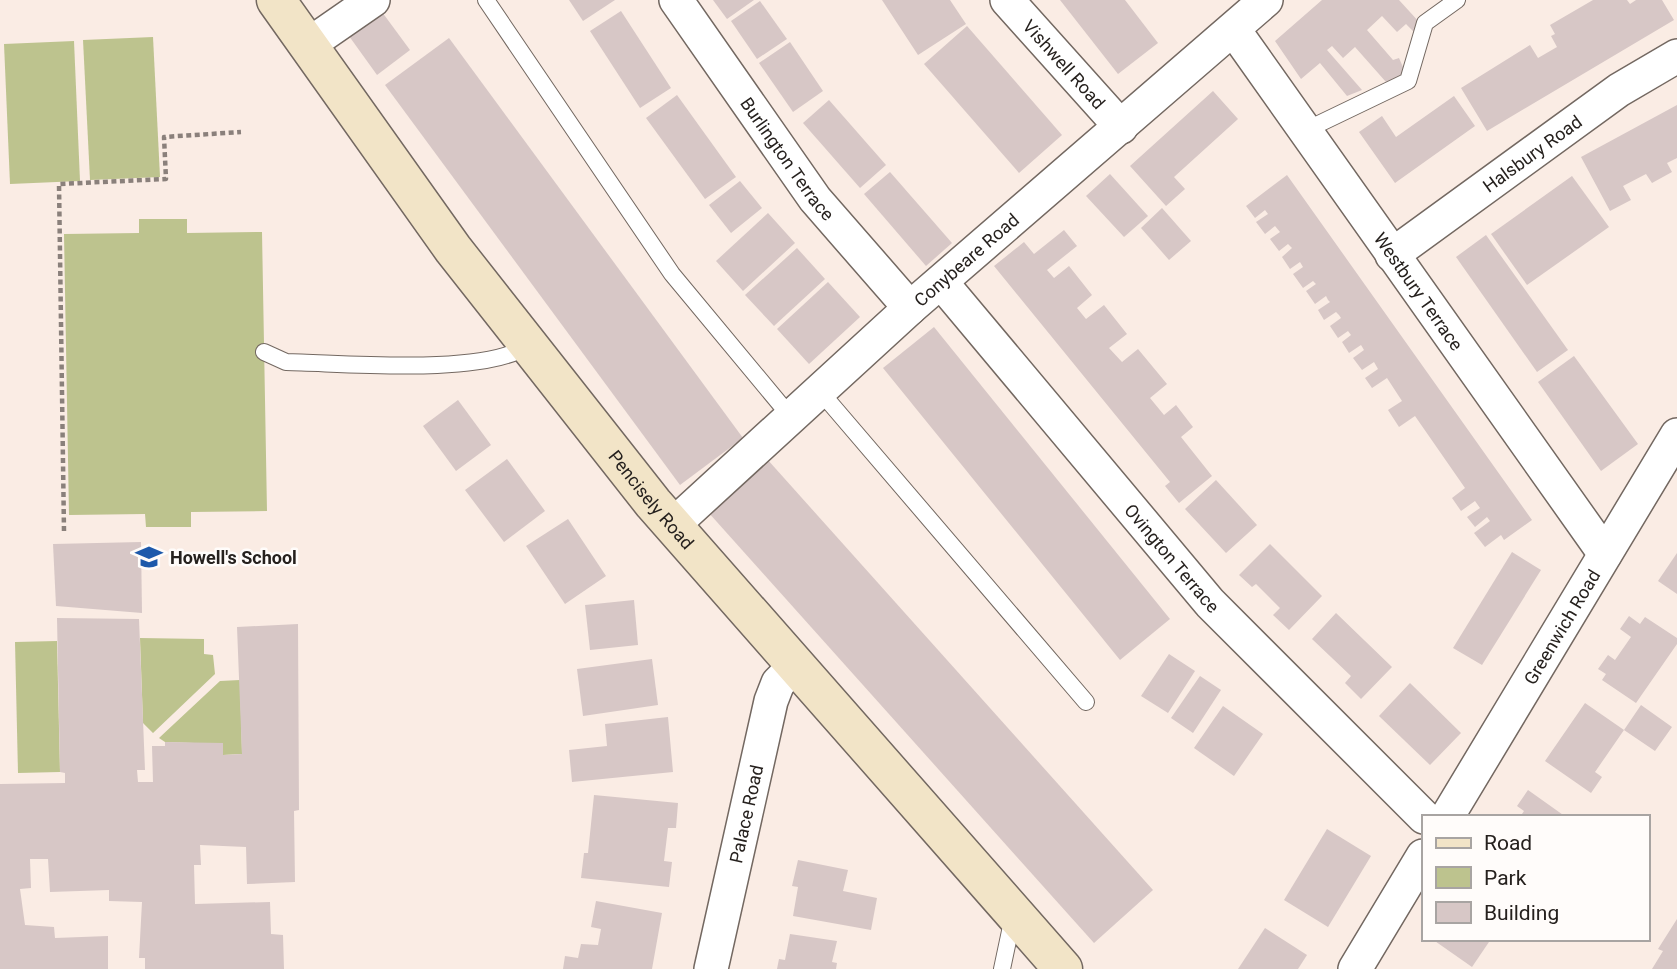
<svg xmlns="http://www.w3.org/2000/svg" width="1677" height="969" viewBox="0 0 1677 969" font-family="Roboto,sans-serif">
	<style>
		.green { fill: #bdc38e }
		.building { fill: #d7c7c6 }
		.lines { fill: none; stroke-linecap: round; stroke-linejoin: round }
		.lane-casing { stroke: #736861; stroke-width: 18 }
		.street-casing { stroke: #736861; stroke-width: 36 }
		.secondary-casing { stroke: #736861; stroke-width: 41 }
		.path { stroke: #8a807b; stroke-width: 4.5; stroke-dasharray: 5 3.5; stroke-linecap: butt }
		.lane { stroke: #fff; stroke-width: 16 }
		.street { stroke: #fff; stroke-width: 33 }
		.secondary { stroke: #f2e4c7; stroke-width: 38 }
		.labels { text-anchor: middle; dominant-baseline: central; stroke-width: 5; stroke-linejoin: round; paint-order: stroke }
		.street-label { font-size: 18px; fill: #26211e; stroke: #fffcfa }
		.poi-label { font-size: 18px; font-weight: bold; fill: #26211e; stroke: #fffcfa; text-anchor: start }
	</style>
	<rect width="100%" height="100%" fill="#faece4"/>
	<g class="green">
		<polygon points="153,37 160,177 90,180 83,40"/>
		<polygon points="74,41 80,181 10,184 4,44"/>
		<polygon points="139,219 187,219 187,233 262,232 267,511 191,512 191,527 146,527 145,514 69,515 64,234 139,233"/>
		<polygon points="140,638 204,639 204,654 213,655 215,674 153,733 143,723"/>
		<polygon points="57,641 60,772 18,773 15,642"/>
		<polygon points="240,680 242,754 223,755 223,744 165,742 159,738 220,681"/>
	</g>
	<g class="building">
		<polygon points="569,0 615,0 583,21"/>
		<polygon points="713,0 754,0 727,19"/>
		<polygon points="882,0 950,0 966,24 918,55"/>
		<polygon points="1060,0 1125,0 1158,43 1118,74"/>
		<polygon points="1322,0 1399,0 1420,23 1416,34 1406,24 1397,32 1382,16 1367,30 1393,60 1399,58 1406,74 1386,82 1355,47 1343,58 1332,46 1327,50 1362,90 1347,96 1320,63 1301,79 1275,41"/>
		<polygon points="1593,0 1627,0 1630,4 1636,0 1662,0 1674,20 1487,131 1461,88 1530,45 1538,58 1557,47 1551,36 1555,34 1550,25"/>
		<polygon points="760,1 787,39 757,59 731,21"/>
		<polygon points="621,11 671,88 640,108 590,31"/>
		<polygon points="382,12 410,50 377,75 349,36"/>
		<polygon points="967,26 1062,135 1019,173 924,64"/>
		<polygon points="449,38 743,438 680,485 385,85"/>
		<polygon points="790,42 823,91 793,112 759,63"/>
		<polygon points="1213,91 1238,119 1174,177 1185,189 1166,206 1130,166"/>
		<polygon points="677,95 736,177 705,199 646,118"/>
		<polygon points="1454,96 1475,126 1395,183 1359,132 1382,116 1396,137"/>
		<polygon points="829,100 886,165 860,188 803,123"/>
		<polygon points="1677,105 1677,158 1667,163 1672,172 1652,183 1646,174 1623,186 1631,200 1610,211 1581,157"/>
		<polygon points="890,172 952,243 926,266 864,194"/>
		<polygon points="1110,174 1148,216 1124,237 1086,196"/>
		<polygon points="1287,175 1532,520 1504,540 1501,535 1485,547 1474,533 1490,521 1487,517 1475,527 1467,517 1480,508 1475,501 1461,511 1452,498 1465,488 1415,416 1399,427 1388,410 1402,401 1387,378 1372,388 1365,378 1378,369 1374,362 1362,370 1353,358 1364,350 1361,345 1349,353 1342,342 1351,335 1348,331 1338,338 1330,326 1341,318 1339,315 1336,312 1324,320 1318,310 1330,302 1328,300 1326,296 1315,304 1306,291 1316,284 1313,281 1303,288 1293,274 1303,267 1300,262 1290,269 1282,257 1292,248 1288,244 1279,251 1270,239 1280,232 1275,226 1265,234 1256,222 1268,214 1265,210 1255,218 1246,206"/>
		<polygon points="1572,176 1609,227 1527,285 1491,234"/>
		<polygon points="740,181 762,208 731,233 709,205"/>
		<polygon points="1162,208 1191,241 1169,260 1141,228"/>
		<polygon points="768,213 795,243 743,291 716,261"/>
		<polygon points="1064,230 1077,246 1047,270 1054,278 1069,266 1092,295 1077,308 1086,319 1104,305 1127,334 1109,348 1122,362 1138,349 1167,384 1150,398 1164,415 1176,405 1193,427 1181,437 1212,476 1179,503 1165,486 1170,482 994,266 1024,242 1034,254"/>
		<polygon points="1486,235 1568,350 1537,372 1456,257"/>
		<polygon points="797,248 825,279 774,326 745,295"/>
		<polygon points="828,282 860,317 809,364 777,329"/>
		<polygon points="934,327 1170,619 1120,660 883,368"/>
		<polygon points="1574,356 1638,444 1601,471 1538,382"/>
		<polygon points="458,400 491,445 456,471 423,426"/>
		<polygon points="507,459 545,511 504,542 465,490"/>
		<polygon points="767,459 1153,890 1094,943 708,512"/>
		<polygon points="1216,480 1257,525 1226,553 1185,509"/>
		<polygon points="568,519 606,576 565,604 526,546"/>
		<polygon points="141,542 142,613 56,606 53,544"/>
		<polygon points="1270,544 1322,596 1289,630 1273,615 1280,608 1256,584 1252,587 1239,575"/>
		<polygon points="1512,552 1541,570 1482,665 1453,648"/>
		<polygon points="1677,553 1677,594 1658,581"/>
		<polygon points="634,600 638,645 590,650 585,605"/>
		<polygon points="1336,613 1392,667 1361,699 1345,683 1351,676 1312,639"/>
		<polygon points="1629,616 1640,624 1645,617 1677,638 1677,644 1636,703 1602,680 1606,674 1598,669 1608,655 1615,660 1631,637 1620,629"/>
		<polygon points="57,618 139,619 145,770 137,770 138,782 153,782 152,746 165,746 165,742 223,743 223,755 242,754 237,627 298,624 299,810 294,811 295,882 247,884 246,847 200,845 201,865 194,865 195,904 270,902 271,934 283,935 284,969 145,969 145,958 139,958 142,902 109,901 109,890 50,892 48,859 30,859 31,888 20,889 25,925 54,927 55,938 108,936 108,969 0,969 0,784 65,783 65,773 60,772"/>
		<polygon points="1169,654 1195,671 1168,713 1141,696"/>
		<polygon points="652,659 658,705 583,716 577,669"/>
		<polygon points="1200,676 1221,690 1193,733 1171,718"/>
		<polygon points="1410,683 1461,733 1430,765 1379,716"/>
		<polygon points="1585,703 1624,730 1641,705 1672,727 1655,751 1624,730 1595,772 1602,777 1591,793 1545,761"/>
		<polygon points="1223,706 1263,734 1234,776 1194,748"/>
		<polygon points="668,717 673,772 572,782 569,750 607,746 605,724"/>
		<polygon points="1528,790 1566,817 1520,817 1524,811 1517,806"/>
		<polygon points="594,795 678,803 676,828 668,828 664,861 672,862 669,887 581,878 584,853 588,853"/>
		<polygon points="1327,829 1371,856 1328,927 1284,900"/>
		<polygon points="798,860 848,870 843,891 877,898 871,930 793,916 798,887 792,886"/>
		<polygon points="596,901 662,913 652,969 563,969 565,956 578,958 581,944 598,945 601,929 591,927"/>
		<polygon points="1677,919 1677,969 1652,969 1663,951 1658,949"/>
		<polygon points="1265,928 1307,955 1298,969 1238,969"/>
		<polygon points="790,934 837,941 832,962 837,963 836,969 777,969 779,959 785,960"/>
		<polygon points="1432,939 1491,939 1472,967"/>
	</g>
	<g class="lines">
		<defs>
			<g id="lane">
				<polyline points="486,0 672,274 790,416"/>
				<polyline points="1304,131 1408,81 1425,23 1457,0"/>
				<path d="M 264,352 L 286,362 C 346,363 480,376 528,346"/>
				<polyline points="819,390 1086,702"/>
				<polyline points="1002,969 1013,917"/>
			</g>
			<g id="street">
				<path id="s1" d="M 676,0 L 815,199 L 910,308"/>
				<path id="s2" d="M 1007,0 L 1121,127"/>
				<path id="s3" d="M 1234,30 L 1605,554"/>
				<polyline points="308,45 373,0"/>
				<path id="s4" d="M 1392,255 L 1619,90 L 1677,56"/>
				<path id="s5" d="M 941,282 L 1210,603 L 1424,817"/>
				<path id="s6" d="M 672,526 L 910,308 L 1266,0"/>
				<path id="s7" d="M 1447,817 L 1677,435"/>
				<path id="s8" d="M 711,969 L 771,701 L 778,683 L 794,667"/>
				<polyline points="1355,969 1423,856"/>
			</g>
			<g id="secondary">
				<path id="s9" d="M 276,0 L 453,249 L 653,503 L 1063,969"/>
			</g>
		</defs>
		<use href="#lane" class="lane-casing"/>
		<use href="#street" class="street-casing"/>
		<use href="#secondary" class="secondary-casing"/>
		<polyline class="path" points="64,531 59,184 166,179 164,137 241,132"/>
		<use href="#lane" class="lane"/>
		<use href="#street" class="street"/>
		<use href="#secondary" class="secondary"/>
	</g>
	<defs>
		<symbol id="school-bare" viewBox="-9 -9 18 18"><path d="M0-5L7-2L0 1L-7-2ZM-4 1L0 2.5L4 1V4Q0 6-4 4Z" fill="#1d59ab" stroke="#fffcfa" stroke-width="2.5" paint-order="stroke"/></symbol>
	</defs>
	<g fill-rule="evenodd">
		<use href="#school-bare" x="130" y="538" width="38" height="38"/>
	</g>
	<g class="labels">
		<g class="street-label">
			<text stroke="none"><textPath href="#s2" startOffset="86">Vishwell Road</textPath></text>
			<text stroke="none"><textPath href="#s4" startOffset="173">Halsbury Road</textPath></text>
			<text stroke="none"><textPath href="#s1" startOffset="194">Burlington Terrace</textPath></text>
			<text stroke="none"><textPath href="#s6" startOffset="397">Conybeare Road</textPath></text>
			<text stroke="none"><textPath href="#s3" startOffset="320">Westbury Terrace</textPath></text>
			<text stroke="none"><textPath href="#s9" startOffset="625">Pencisely Road</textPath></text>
			<text stroke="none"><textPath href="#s5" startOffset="360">Ovington Terrace</textPath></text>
			<text stroke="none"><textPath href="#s7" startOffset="222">Greenwich Road</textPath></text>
			<text stroke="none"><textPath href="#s8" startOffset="159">Palace Road</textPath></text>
		</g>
		<g class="poi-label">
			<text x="170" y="557">Howell's School</text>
		</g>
	</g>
	<rect x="1422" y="815" width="228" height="126" fill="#fffcfa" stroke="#a8a4a2" stroke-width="2"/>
	<rect x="1436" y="838" width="35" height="10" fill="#f2e4c7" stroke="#a8a4a2" stroke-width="2"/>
	<text x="1484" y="850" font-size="21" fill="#26211e">Road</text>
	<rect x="1436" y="867" width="35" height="21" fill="#bdc38e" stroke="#a8a4a2" stroke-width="2"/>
	<text x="1484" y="885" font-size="21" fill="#26211e">Park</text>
	<rect x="1436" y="902" width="35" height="21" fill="#d7c7c6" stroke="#a8a4a2" stroke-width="2"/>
	<text x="1484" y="920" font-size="21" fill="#26211e">Building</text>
</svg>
